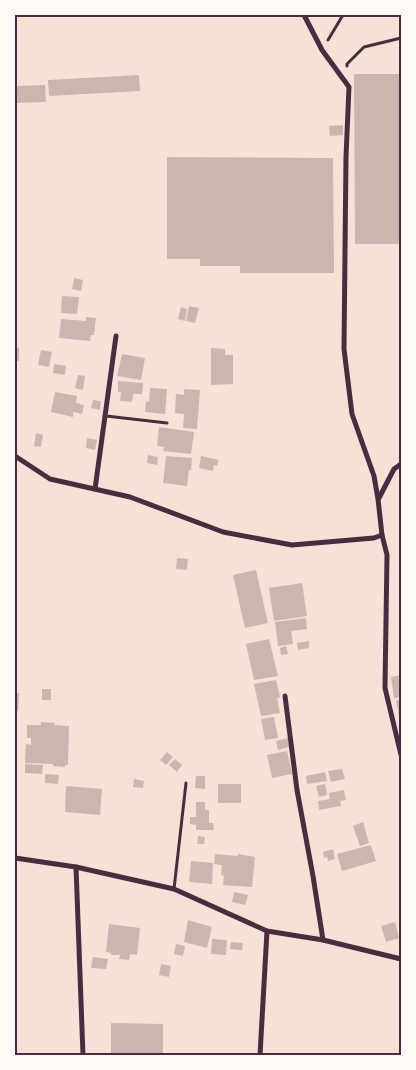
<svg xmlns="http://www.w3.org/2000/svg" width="416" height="1070" viewBox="0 0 416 1070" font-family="'Roboto Condensed',sans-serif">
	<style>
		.building { fill: #ccb4b1 }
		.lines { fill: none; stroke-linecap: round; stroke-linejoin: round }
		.path { stroke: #4a2c40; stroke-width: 3 }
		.service { stroke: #4a2c40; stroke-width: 3 }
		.minor { stroke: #4a2c40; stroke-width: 5 }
		.neatline { fill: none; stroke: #4a2c40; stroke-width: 2 }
	</style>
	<rect width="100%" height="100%" fill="#f7e1d7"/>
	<g class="building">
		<polygon points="354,74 401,74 401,244 355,244"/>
		<polygon points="139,75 140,91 49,96 48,80"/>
		<polygon points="45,85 46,102 15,103 15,86"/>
		<polygon points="343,125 343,135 330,136 329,126"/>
		<polygon points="167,157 333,158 334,273 240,273 240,266 200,266 200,259 167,259"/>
		<polygon points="74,278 83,280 81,291 72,289"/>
		<polygon points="62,296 79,297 77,314 61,313"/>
		<polygon points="189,306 199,308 195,323 186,321"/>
		<polygon points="181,307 187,309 185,321 178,319"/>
		<polygon points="86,317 96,318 94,335 91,335 90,341 59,338 61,319 86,321"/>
		<rect x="15" y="348" width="4" height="13"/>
		<polygon points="211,348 225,349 225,355 233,355 233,384 211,385"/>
		<polygon points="41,350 52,352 49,367 38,365"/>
		<polygon points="122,354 145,358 141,380 117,376"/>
		<polygon points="54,364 66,366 65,375 53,373"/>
		<polygon points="78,375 85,376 83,390 75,388"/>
		<polygon points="118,381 143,383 142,394 133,394 132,402 120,401 121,392 118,392"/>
		<polygon points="150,388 167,389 165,414 145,412 146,401 149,402"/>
		<polygon points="184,389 200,390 197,429 183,428 184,414 175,413 176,394 184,395"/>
		<polygon points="55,392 77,396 76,403 84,405 82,414 73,412 73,417 51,412"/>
		<polygon points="93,400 101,401 100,410 91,408"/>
		<polygon points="159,427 194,432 191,454 163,451 164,447 157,446"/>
		<polygon points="36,433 43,435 41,447 34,446"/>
		<polygon points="87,438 97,440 95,450 86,448"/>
		<polygon points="148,455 158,457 157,465 147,463"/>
		<polygon points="166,456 192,458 191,470 189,470 187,486 163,483"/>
		<polygon points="201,456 219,460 217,466 214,465 213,471 199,468"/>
		<polygon points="177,558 188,559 187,570 176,569"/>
		<polygon points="256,570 268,623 245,628 233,575"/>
		<polygon points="302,583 307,616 274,621 269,588"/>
		<polygon points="306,618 307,629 291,631 293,644 278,646 275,622"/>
		<polygon points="269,639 278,676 254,680 246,644"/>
		<polygon points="309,641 309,648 298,650 297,643"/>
		<polygon points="286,646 288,654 281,655 280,648"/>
		<polygon points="401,675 401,697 394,698 391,677"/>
		<polygon points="276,680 280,697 277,698 280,713 261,716 254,684"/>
		<rect x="42" y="689" width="9" height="11"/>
		<polygon points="15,693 19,693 18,711 15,710"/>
		<polygon points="401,699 401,720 400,720 396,701"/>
		<polygon points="274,717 278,738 265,740 261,719"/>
		<polygon points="41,722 55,723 54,725 69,726 68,765 65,765 65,767 53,766 53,764 25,763 26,744 31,745 31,738 27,738 27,725 41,725"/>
		<polygon points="288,738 289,747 278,750 276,741"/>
		<polygon points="287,751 292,774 272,778 267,755"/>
		<polygon points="167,752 173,757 166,765 160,760"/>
		<polygon points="175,759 182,765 177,772 169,765"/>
		<polygon points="25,764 43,765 42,774 25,773"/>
		<polygon points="342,769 345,779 331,782 328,771"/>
		<polygon points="325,772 327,781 307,784 306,776"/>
		<polygon points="45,774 59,775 58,784 45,783"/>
		<polygon points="196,776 205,776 205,789 195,788"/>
		<polygon points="134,779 144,781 143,788 133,787"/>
		<rect x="218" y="784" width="23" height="19"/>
		<polygon points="325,784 327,795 319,797 316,786"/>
		<polygon points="66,786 102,789 100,815 65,812"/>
		<polygon points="344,790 346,800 340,801 341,806 319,810 318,801 330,799 329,793"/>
		<polygon points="196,802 205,802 205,810 209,810 209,823 213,823 214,830 196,830 196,825 190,824 190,817 196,817"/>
		<polygon points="363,822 369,843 360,846 353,826"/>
		<polygon points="198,836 205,837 204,844 197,844"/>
		<polygon points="371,845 376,861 342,871 337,854"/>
		<polygon points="333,849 335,859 328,861 327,857 324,858 323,852"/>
		<polygon points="215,854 238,856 238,854 255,857 252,887 223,885 224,876 221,875 222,865 214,864"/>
		<polygon points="191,861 213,863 212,884 189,882"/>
		<polygon points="234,892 248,895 245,905 232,902"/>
		<polygon points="188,920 212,927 207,948 184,942"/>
		<polygon points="395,922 399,938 386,942 381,926"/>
		<polygon points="109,924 140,928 137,955 130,954 129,960 119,959 120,955 111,955 111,953 106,952"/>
		<polygon points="212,939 227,940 226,955 211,954"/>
		<polygon points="231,942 243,943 242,950 230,949"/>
		<polygon points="176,944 185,946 183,956 174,954"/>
		<polygon points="93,957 108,959 106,969 91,968"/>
		<polygon points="161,964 171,966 169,977 159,975"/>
		<polygon points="111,1023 163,1024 163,1055 111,1055"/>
	</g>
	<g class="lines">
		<g class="path">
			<polyline points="328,40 343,15"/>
			<polyline points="347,66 347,64 364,47 401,38"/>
		</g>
		<g class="service">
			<polyline points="106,416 167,423"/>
			<polyline points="174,889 186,783"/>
		</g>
		<g class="minor">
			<polyline points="304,15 322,50 349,87 346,157 344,349 352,414 374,476 378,499 382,535 387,555 385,688 401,755"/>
			<polyline points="15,456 50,479 130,497 223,532 292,545 374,538 382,535"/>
			<polyline points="95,489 116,336"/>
			<polyline points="379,498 394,469 401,464"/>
			<polyline points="285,696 297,790 313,876 323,940"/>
			<polyline points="15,858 76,867 174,889 267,931 323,940 401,959"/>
			<polyline points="76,867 83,1055"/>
			<polyline points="260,1055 267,931"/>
		</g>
	</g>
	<rect width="416" height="1070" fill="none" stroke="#fffaf5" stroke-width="32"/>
	<rect x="16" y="16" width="384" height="1038" class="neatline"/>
</svg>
